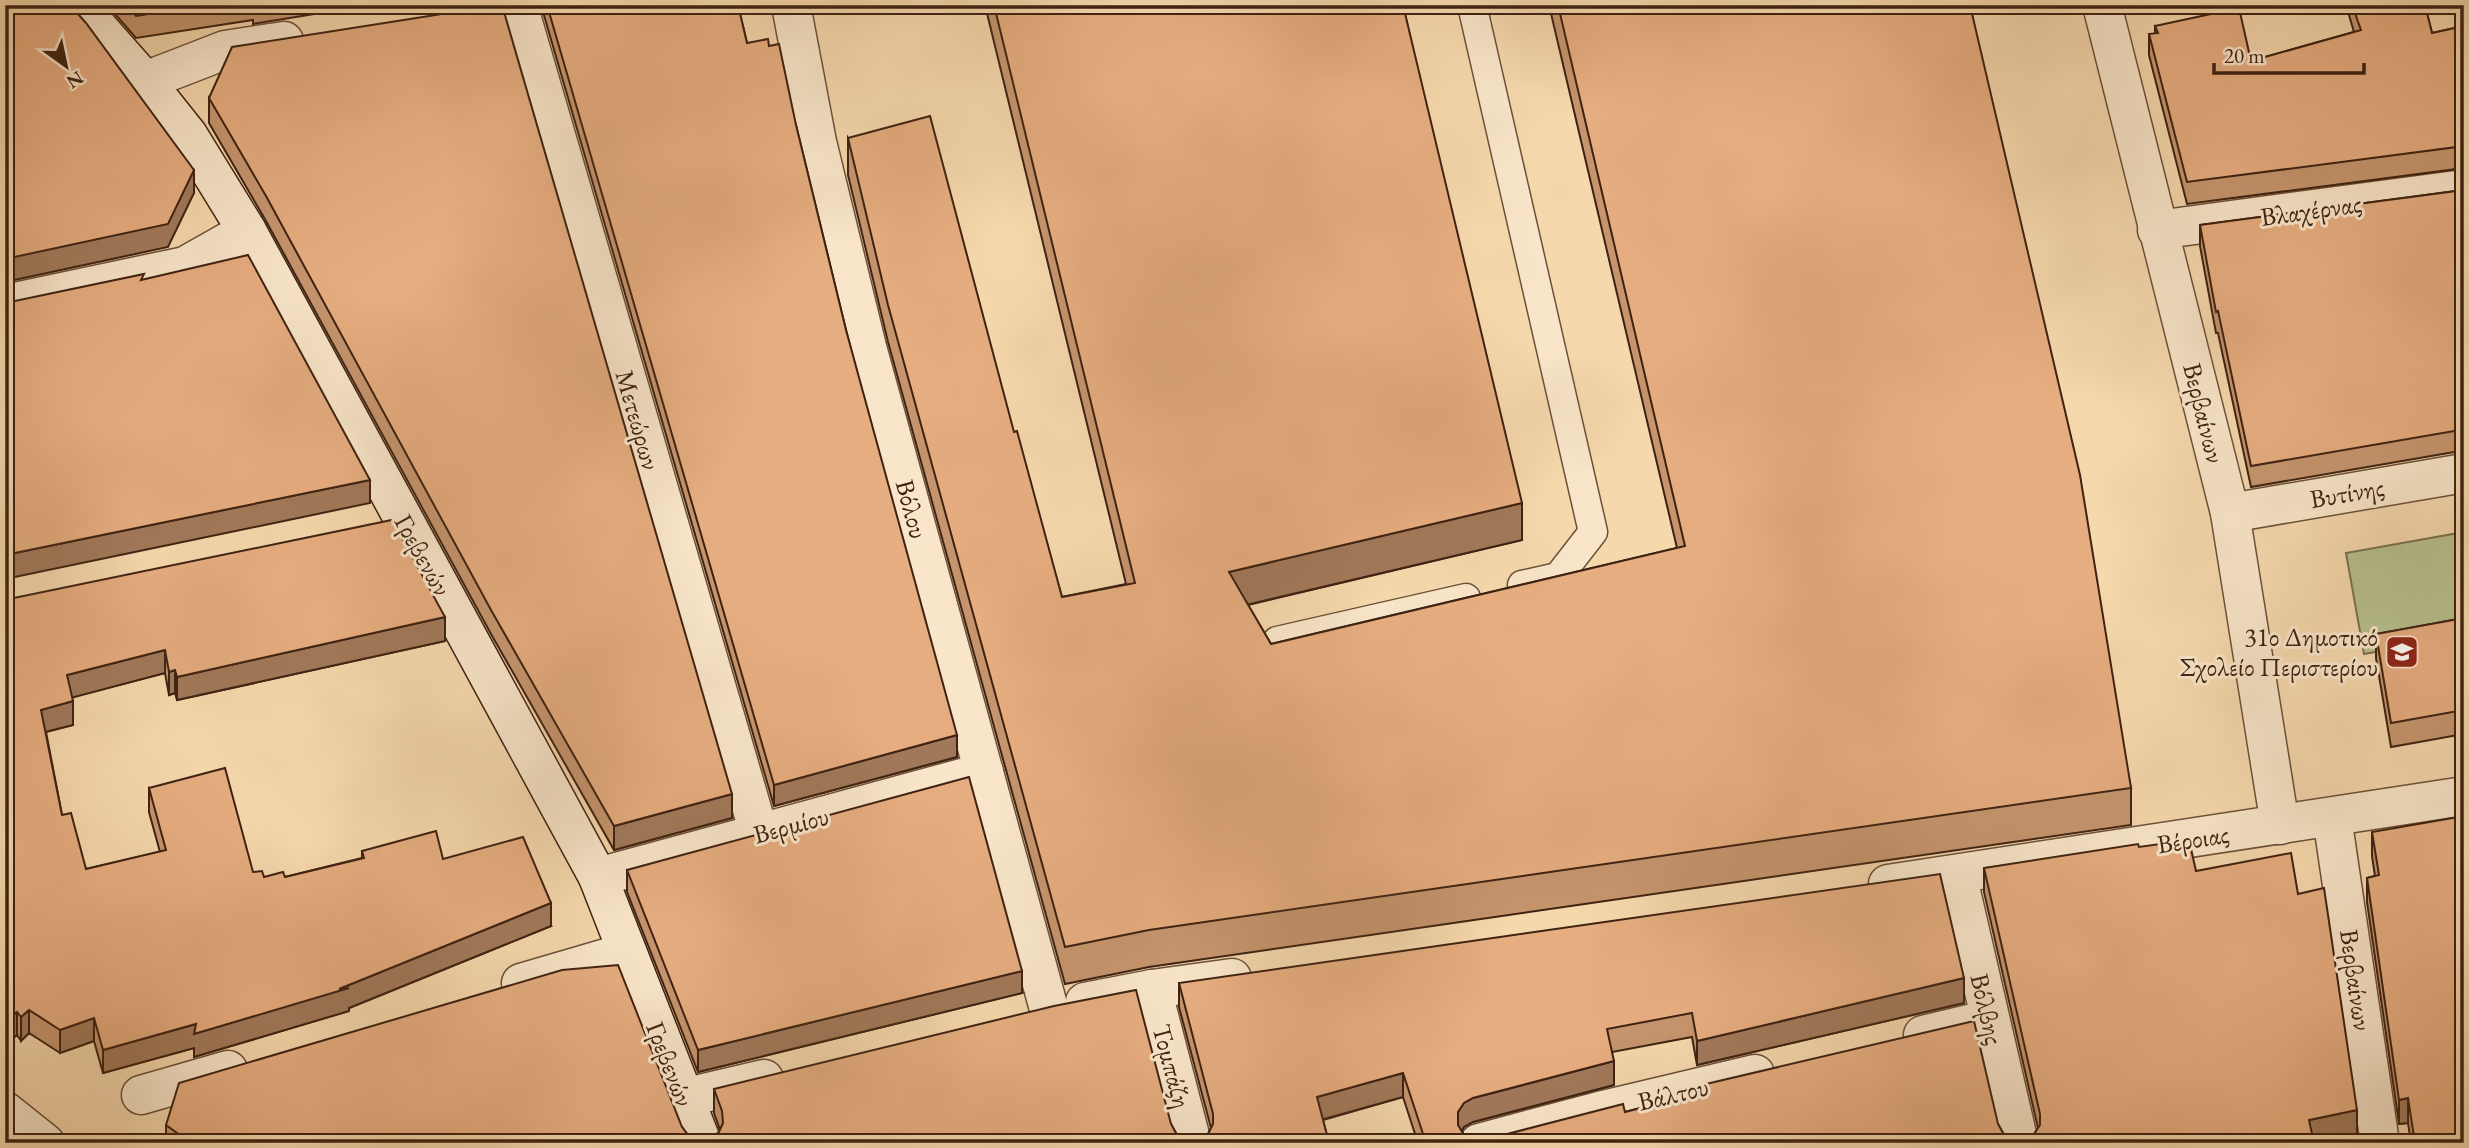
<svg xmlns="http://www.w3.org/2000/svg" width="2469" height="1148" viewBox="0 0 2469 1148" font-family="'EB Garamond',serif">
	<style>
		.grass { fill: #b7c08e; stroke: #7a7150; stroke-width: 2 }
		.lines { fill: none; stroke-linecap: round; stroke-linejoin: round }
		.lane-casing { stroke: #6c5039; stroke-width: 31 }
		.street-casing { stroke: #6c5039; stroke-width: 41 }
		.secondary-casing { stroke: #3e2212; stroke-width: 41 }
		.lane { stroke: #f9e6ca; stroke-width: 28 }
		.street { stroke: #f9e6ca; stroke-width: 38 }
		.secondary { stroke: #f9e6ca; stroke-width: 38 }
		.wall { fill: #c6956e; stroke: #3e2212; stroke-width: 2 }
		.shaded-wall { fill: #a1795a; stroke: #3e2212; stroke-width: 2 }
		.building { fill: #e6ad80; stroke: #3e2212; stroke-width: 2 }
		.labels { text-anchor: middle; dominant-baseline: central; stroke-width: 6; stroke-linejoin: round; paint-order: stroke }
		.street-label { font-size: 26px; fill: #3e2212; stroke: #f9e6ca }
		.poi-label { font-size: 26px; fill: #3e2212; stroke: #f9e6ca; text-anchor: end }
	</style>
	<rect width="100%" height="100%" fill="#f6d8ad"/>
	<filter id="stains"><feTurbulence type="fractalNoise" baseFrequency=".00286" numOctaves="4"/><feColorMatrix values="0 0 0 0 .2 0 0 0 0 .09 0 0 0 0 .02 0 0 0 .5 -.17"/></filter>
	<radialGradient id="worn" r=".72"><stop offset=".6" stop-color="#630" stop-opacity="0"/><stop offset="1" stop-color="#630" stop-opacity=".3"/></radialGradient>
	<polygon class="grass" points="2464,532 2464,636 2364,654 2346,553"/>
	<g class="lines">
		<defs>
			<g id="lane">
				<polyline points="1472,5 1593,532 1558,577 1522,585"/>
				<polyline points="1277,641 1466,598"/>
			</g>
			<g id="street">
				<polyline points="518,5 759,833"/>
				<polyline points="791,5 817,142 867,347 1049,1009"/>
				<polyline points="2102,5 2230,513 2280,825"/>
				<polyline points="145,81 225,50 284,41"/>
				<polyline points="2157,230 2464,189"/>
				<polyline points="5,304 185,266 247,231"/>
				<polyline points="2230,513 2464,473"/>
				<polyline points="2332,817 2380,1143"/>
				<polyline points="1957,874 2019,1143"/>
				<polyline points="598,877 984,772"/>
				<polyline points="1888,884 2464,796"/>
				<polyline points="521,983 627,952"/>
				<polyline points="1152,989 1192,1143"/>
				<polyline points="1085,1002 1152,989 1232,978"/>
				<polyline points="1923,1035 1990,1019"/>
				<polyline points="141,1095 228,1070"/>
				<polyline points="683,1098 764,1079"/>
				<polyline points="5,1111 45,1143"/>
				<polyline points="1479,1143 1599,1111 1755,1074"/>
			</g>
			<polyline id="secondary" points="78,5 145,81 188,135 247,231 598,877 702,1143"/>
		</defs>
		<use href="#lane" class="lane-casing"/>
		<use href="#street" class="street-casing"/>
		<use href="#secondary" class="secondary-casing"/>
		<use href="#lane" class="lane"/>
		<use href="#street" class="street"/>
		<use href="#secondary" class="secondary"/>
	</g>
	<g class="wall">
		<polygon points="107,5 370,5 253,24 253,20 136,38"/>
		<polygon points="541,5 738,5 747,43 769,46 796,125 846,330 957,757 774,806"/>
		<polygon points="985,5 1403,5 1522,540 1248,605 1271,644 1677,548 1549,5 1970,5 2131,788 2131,825 1149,967 1065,984 888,342 848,175 848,138 1014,432 1062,597 1126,584"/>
		<polygon points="2346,5 2425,5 2432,33 2464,26 2464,168 2187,204 2149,55 2149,34 2155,34 2155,26 2251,61 2354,32"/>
		<polygon points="209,98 732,818 614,850 491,634 266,221 209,123"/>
		<polygon points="2464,190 2464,452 2460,451 2251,487 2218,333 2216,333 2200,246 2200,225"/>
		<polygon points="5,599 445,641 177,700 175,693 169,695 165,673 72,697 73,725 46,732 62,815 86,869 160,852 149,812 149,788 253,872 264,877 285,877 362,858 362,851 443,859 551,926 349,1008 349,1011 194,1057 194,1048 103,1073 94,1041 60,1053 29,1033 21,1041 17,1035 9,1041 5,1039"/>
		<polygon points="2464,618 2464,734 2391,747 2376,658 2376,634"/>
		<polygon points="2372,832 2464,1143 2411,1143 2408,1123 2399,1124 2367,902 2367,878 2375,876 2372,856"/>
		<polygon points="2139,847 2196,871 2298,894 2357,1134 2315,1143 1418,1143 1403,1097 1323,1120 1329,1143 166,1143 166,1125 682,1127 688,1135 698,1140 711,1139 719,1132 720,1130 714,1113 714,1089 1171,1124 1177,1135 1187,1140 1197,1140 1208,1134 1211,1128 1179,1007 1179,983 1964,1003 1697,1065 1692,1037 1612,1052 1614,1085 1473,1122 1464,1127 1462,1131 1464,1135 1473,1140 1484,1140 1625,1112 1706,1091 1706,1084 1998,1124 2003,1133 2012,1139 2023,1140 2034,1134 2038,1128 1984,892 1984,868"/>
		<polygon points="627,870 1022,993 698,1072 627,892"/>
	</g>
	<g class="shaded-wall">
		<polygon points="194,170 194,193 168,247 5,282 5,259"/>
		<polygon points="370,480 370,503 5,579 5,555"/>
		<polygon points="1522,503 1522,540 1229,609 1229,572"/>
		<polygon points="445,617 445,641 177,700 177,677"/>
		<polygon points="165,650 165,673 67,699 67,675"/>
		<polygon points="175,670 175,693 169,695 169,672"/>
		<polygon points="73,701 73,725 41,733 41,710"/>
		<polygon points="957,735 957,757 774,806 774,785"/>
		<polygon points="732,794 732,818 614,850 614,826"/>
		<polygon points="551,903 551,926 349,1008 349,1011 194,1057 194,1048 103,1073 103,1050 196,1024 339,989"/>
		<polygon points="1022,971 1022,993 698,1072 698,1050"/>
		<polygon points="1964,978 1964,1003 1697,1065 1697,1041"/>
		<polygon points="29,1010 29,1033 21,1041 21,1017"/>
		<polygon points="17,1012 17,1035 9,1041 9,1018"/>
		<polygon points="94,1018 94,1041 60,1053 60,1030"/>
		<polygon points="1614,1061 1614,1085 1473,1122 1464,1127 1458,1137 1458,1112 1464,1103 1473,1098"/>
		<polygon points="1403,1073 1403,1097 1317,1121 1317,1097"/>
		<polygon points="2408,1098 2408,1123 2399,1124 2399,1100"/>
		<polygon points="2357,1110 2357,1134 2315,1143 2309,1143 2309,1120"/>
	</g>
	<g class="building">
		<polygon points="5,5 70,5 86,23 194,170 168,224 5,259"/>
		<polygon points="127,5 205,5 136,16"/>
		<polygon points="499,5 502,5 732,794 614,826 491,610 266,196 209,98 232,47"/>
		<polygon points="547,5 738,5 747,43 768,39 769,46 779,44 796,125 846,330 957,735 774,785"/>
		<polygon points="994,5 1403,5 1522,503 1229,572 1271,644 1685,546 1558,5 1970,5 2080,475 2131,788 1149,930 1065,947 888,305 848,138 930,116 1014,432 1017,431 1062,597 1135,583"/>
		<polygon points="2352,5 2425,5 2432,33 2464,26 2464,146 2187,182 2149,34 2158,33 2155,26 2239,8 2251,61 2361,30"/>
		<polygon points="2464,190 2464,430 2460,430 2251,466 2218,311 2216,312 2200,225"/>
		<polygon points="248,255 370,480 5,555 5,302 10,302 144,274 141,280"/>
		<polygon points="392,520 445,617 177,677 175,670 169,672 165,650 67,675 73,701 41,710 62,815 71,813 86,869 166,850 149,788 225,768 253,872 262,871 264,877 283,872 285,877 364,858 362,851 436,831 443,859 523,837 551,903 339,989 349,988 194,1034 196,1024 103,1050 94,1018 60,1030 29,1010 21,1017 17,1012 9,1018 5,1016 5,599 9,599"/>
		<polygon points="2464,618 2464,710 2391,723 2376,634"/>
		<polygon points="969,777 1022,971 698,1050 627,870"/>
		<polygon points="2464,816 2464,1143 2415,1143 2408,1098 2399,1100 2367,878 2379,875 2372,832"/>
		<polygon points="2189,840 2196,871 2291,853 2298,894 2324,888 2357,1110 2309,1120 2314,1143 1426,1143 1403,1073 1317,1097 1329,1143 1194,1143 1176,1136 1177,1143 191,1143 166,1125 179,1083 562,970 618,965 682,1127 688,1135 698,1140 711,1139 719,1132 723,1123 722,1111 714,1089 1054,1006 1136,990 1171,1124 1177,1135 1187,1140 1197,1140 1208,1134 1213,1124 1213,1114 1179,983 1940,874 1964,978 1697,1041 1692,1013 1607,1029 1614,1061 1473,1098 1464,1103 1458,1112 1458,1125 1464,1135 1473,1140 1484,1140 1623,1104 1625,1112 1708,1091 1706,1084 1974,1021 1998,1124 2003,1133 2012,1139 2023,1140 2034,1134 2040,1125 2040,1114 1984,868 2138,844 2139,847"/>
	</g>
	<defs>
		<symbol id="school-square" viewBox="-11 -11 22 22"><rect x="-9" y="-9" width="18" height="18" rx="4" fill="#8f2418" stroke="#f9e6ca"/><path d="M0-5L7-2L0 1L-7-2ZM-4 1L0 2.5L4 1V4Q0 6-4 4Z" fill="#fff"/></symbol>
	</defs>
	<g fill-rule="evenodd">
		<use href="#school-square" x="2383" y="633" width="38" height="38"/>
	</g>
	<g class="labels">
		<g class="street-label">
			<text transform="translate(2311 210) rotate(-8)">Βλαχέρνας</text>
			<text transform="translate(2204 413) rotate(76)">Βερβαίνων</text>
			<text transform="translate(638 420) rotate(74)">Μετεώρων</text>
			<text transform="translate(2347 493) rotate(-10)">Βυτίνης</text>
			<text transform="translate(912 509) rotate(75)">Βόλου</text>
			<text transform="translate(423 555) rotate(61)">Γρεβενών</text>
			<text transform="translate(791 825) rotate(-15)">Βερμίου</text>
			<text transform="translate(2193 839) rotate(-9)">Βέροιας</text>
			<text transform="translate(2356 980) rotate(82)">Βερβαίνων</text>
			<text transform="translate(1987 1009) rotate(77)">Βόλβης</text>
			<text transform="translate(670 1064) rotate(69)">Γρεβενών</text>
			<text transform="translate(1172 1066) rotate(75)">Τομπάζη</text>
			<text transform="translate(1673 1094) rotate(-13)">Βάλτου</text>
		</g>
		<g class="poi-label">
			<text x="2378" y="637">31ο Δημοτικό<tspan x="2378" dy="30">Σχολείο Περιστερίου</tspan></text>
		</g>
	</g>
	<rect width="2469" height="1148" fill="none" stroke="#f6d8ad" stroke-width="28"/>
	<rect x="7" y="7" width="2455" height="1134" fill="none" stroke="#3e2212" stroke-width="3.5"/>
	<rect x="14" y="14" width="2441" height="1120" fill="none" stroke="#3e2212" stroke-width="2"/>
	<g transform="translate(66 66) rotate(147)" stroke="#f9e6ca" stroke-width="5" paint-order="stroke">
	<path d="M0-5L12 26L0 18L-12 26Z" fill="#3e2212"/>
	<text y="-10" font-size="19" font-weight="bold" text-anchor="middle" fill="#3e2212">N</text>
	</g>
	<path d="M2214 63v10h150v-10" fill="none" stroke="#3e2212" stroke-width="3.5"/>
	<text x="2224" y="63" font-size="21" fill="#3e2212" stroke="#f9e6ca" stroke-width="5" paint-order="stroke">20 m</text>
	<rect width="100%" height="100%" filter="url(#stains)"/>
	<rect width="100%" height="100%" fill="url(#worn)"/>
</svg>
